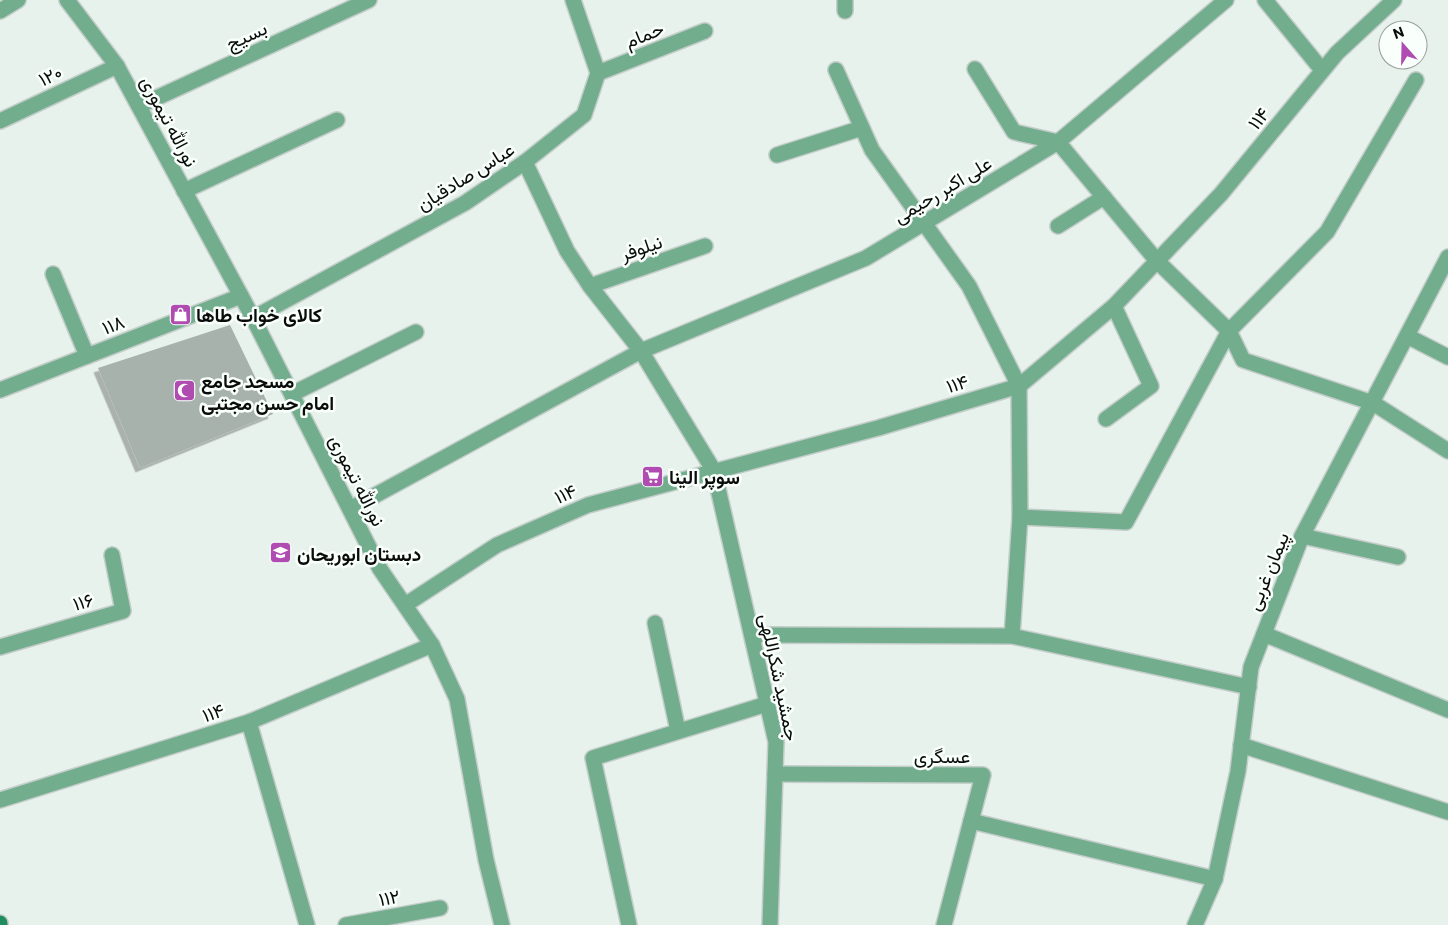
<svg xmlns="http://www.w3.org/2000/svg" width="1448" height="925" viewBox="0 0 1448 925" font-family="Commissioner,Vazirmatn,sans-serif">
	<style>
		.building { fill: #a8b2ac; filter: url(#shadow) }
		.lines { fill: none; stroke-linecap: round; stroke-linejoin: round }
		.street-casing { stroke: #c4cdc9; stroke-width: 18 }
		.secondary-casing { stroke: #c4cdc9; stroke-width: 18 }
		.street { stroke: #72ae8e; stroke-width: 15 }
		.secondary { stroke: #218c60; stroke-width: 15 }
		.labels { text-anchor: middle; dominant-baseline: central; stroke-width: 5; stroke-linejoin: round; paint-order: stroke }
		.street-label { font-size: 19px; fill: #090c0a; stroke: #f9fffb }
		.poi-label { font-size: 19px; font-weight: bold; fill: #090c0a; stroke: #f9fffb; text-anchor: start }
	</style>
	<defs>
		<filter id="shadow"><feDropShadow dx="-4.5" dy="4.5" stdDeviation="0" flood-color="#0004"/></filter>
	</defs>
	<rect width="100%" height="100%" fill="#e8f2ed"/>
	<polygon class="building" points="230,325 273,414 140,468 98,368"/>
	<g class="lines">
		<defs>
			<g id="street">
				<polyline points="67,0 117,66 253,318 380,569 432,645 457,699 486,860 502,925"/>
				<polyline points="1265,0 1322,70"/>
				<polyline points="0,11 18,0"/>
				<polyline points="845,11 845,0"/>
				<polyline points="975,69 1014,132 1058,142 1157,261 1229,331 1243,360 1373,403 1448,451"/>
				<polyline points="836,70 872,150 969,286 1019,386 1020,517 1012,636"/>
				<polyline points="598,73 705,31"/>
				<polyline points="139,106 369,0"/>
				<polyline points="0,121 117,66"/>
				<polyline points="777,155 862,128"/>
				<polyline points="525,162 567,251 590,286 641,351 714,471 776,742 770,925"/>
				<polyline points="184,191 337,120"/>
				<polyline points="1058,226 1104,197"/>
				<polyline points="53,274 87,356"/>
				<polyline points="590,286 705,246"/>
				<polyline points="253,318 465,203 525,162 584,115 598,73 573,0"/>
				<polyline points="1407,336 1448,357"/>
				<polyline points="0,390 241,296"/>
				<polyline points="292,394 416,332"/>
				<polyline points="1106,419 1151,386 1114,306"/>
				<polyline points="350,509 641,351 866,258 1058,142 1226,0"/>
				<polyline points="1020,517 1126,522 1229,331 1327,232 1416,80"/>
				<polyline points="1302,536 1398,557"/>
				<polyline points="405,605 497,545 588,505 878,428 1019,386 1114,306 1221,194 1337,53 1394,0"/>
				<polyline points="655,623 678,731"/>
				<polyline points="1264,634 1448,710"/>
				<polyline points="752,635 1012,636 1249,687"/>
				<polyline points="0,647 123,611 112,555"/>
				<polyline points="249,722 307,925"/>
				<polyline points="1241,745 1448,812"/>
				<polyline points="775,774 983,775 944,925"/>
				<polyline points="0,800 249,722 432,645"/>
				<polyline points="971,821 1215,879"/>
				<polyline points="346,925 440,908"/>
				<polyline points="629,925 593,758 767,704"/>
				<polyline points="1195,925 1215,879 1238,771 1251,667 1302,536 1448,257"/>
			</g>
			<polyline id="secondary" points="0,923 0,925"/>
		</defs>
		<use href="#street" class="street-casing"/>
		<use href="#secondary" class="secondary-casing"/>
		<use href="#street" class="street"/>
		<use href="#secondary" class="secondary"/>
	</g>
	<defs>
		<symbol id="shop-square" viewBox="-11 -11 22 22"><rect x="-9" y="-9" width="18" height="18" rx="4" fill="#af4bb1" stroke="#f9fffb"/><path d="M-5-2.5h2.3a2.7 3.5 0 0 1 5.4 0H5L5.5 6h-11ZM-1.5-2.5h3a1.5 2.3 0 0 0-3 0Z" fill="#fff"/></symbol>
		<symbol id="mosque-square" viewBox="-11 -11 22 22"><rect x="-9" y="-9" width="18" height="18" rx="4" fill="#af4bb1" stroke="#f9fffb"/><path d="M3.5-4.9A6 6 0 1 0 3.5 4.9A5 5 0 1 1 3.5-4.9Z" fill="#fff"/></symbol>
		<symbol id="supermarket-square" viewBox="-11 -11 22 22"><rect x="-9" y="-9" width="18" height="18" rx="4" fill="#af4bb1" stroke="#f9fffb"/><path d="M-6-5.5h2.5l.6 2H6L4.5 2H-2.5L-4.4-4H-6ZM-1.5 3.2a1.3 1.3 0 1 0 .1 0ZM3 3.2a1.3 1.3 0 1 0 .1 0Z" fill="#fff"/></symbol>
		<symbol id="school-square" viewBox="-11 -11 22 22"><rect x="-9" y="-9" width="18" height="18" rx="4" fill="#af4bb1" stroke="#f9fffb"/><path d="M0-5L7-2L0 1L-7-2ZM-4 1L0 2.5L4 1V4Q0 6-4 4Z" fill="#fff"/></symbol>
	</defs>
	<g fill-rule="evenodd">
		<use href="#shop-square" x="168" y="302" width="25" height="25"/>
		<use href="#mosque-square" x="172" y="378" width="25" height="25"/>
		<use href="#supermarket-square" x="640" y="464" width="25" height="25"/>
		<use href="#school-square" x="268" y="540" width="25" height="25"/>
	</g>
	<g class="labels">
		<g class="street-label">
			<text transform="translate(644 34) rotate(-22)">حمام</text>
			<text transform="translate(246 35) rotate(-25)">بسیج</text>
			<text transform="translate(50 75) rotate(-25)">۱۲۰</text>
			<text transform="translate(1258 118) rotate(-51)">۱۱۴</text>
			<text transform="translate(170 121) rotate(62)">نورالله تیموری</text>
			<text transform="translate(465 176) rotate(-32)">عباس صادقیان</text>
			<text transform="translate(942 189) rotate(-31)">علی اکبر رحیمی</text>
			<text transform="translate(641 247) rotate(-19)">نیلوفر</text>
			<text transform="translate(113 324) rotate(-21)">۱۱۸</text>
			<text transform="translate(957 383) rotate(-17)">۱۱۴</text>
			<text transform="translate(358 480) rotate(63)">نورالله تیموری</text>
			<text transform="translate(565 493) rotate(-23)">۱۱۴</text>
			<text transform="translate(1267 571) rotate(-68)">پیمان غربی</text>
			<text transform="translate(83 601) rotate(-16)">۱۱۶</text>
			<text transform="translate(780 677) rotate(78)">جمشید شکراللهی</text>
			<text transform="translate(213 712) rotate(-18)">۱۱۴</text>
			<text x="942" y="755">عسگری</text>
			<text transform="translate(389 897) rotate(-10)">۱۱۲</text>
		</g>
		<g class="poi-label">
			<text x="196" y="314">کالای خواب طاها</text>
			<text x="201" y="380">مسجد جامع<tspan x="201" dy="22">امام حسن مجتبی</tspan></text>
			<text x="669" y="476">سوپر الینا</text>
			<text x="297" y="553">دبستان ابوریحان</text>
		</g>
	</g>
	<g transform="translate(1403 45) rotate(340)"><circle r="24" fill="#f9fffb" stroke="#999e9b"/>
	<path d="M0-4L9 19L0 12L-9 19Z" fill="#af4bb1"/>
	<text y="-8" font-size="14" font-weight="bold" text-anchor="middle" fill="#090c0a">N</text>
	</g>
</svg>
